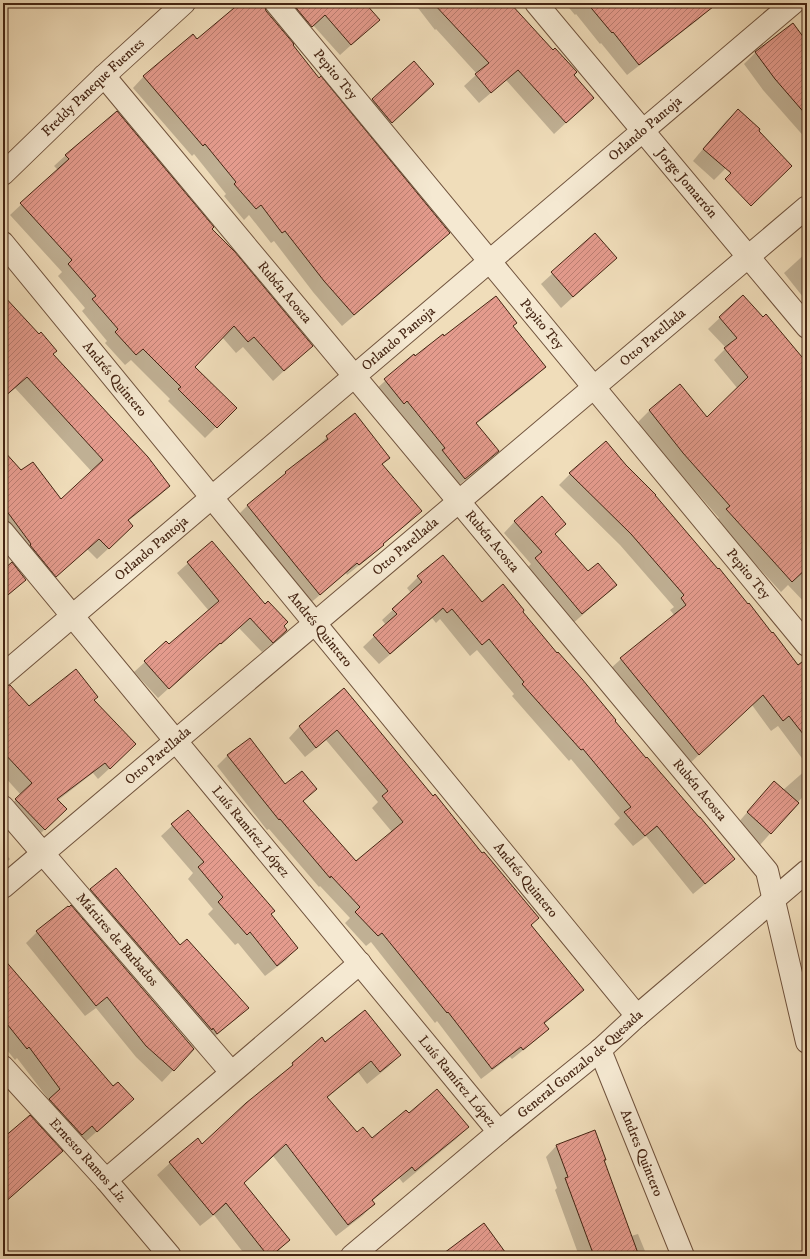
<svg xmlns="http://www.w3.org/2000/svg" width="810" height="1259" viewBox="0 0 810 1259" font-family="'IM FELL DW Pica',serif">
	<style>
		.shadow { fill: #0003 }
		.building { fill: url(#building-hatch); stroke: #452513 }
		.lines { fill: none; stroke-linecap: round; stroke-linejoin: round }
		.minor-casing { stroke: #70533d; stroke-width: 24 }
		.minor { stroke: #f5e9d2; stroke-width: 22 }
		.labels { text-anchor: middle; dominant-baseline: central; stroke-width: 3; stroke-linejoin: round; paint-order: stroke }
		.street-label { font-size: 14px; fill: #452513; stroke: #f5e9d2 }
	</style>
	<defs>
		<pattern id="building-hatch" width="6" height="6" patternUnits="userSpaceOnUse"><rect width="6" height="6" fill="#e49b8d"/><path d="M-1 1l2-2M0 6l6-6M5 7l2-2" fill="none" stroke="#bb7e72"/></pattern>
	</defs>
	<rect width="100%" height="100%" fill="#f0ddba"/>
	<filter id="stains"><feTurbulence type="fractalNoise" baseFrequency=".005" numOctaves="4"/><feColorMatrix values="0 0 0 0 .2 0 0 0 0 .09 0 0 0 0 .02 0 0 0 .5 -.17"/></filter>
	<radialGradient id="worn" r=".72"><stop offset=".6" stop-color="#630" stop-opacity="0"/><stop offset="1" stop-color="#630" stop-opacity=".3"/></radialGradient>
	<g class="shadow">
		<polygon points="241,3 263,3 265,11 319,79 449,233 438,244 342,326 313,292 274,241 271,243 249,215 244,220 224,196 226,194 194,154 192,156 133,88 144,76 197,40"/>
		<polygon points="295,3 364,3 379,20 340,55 313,25 300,37 282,15"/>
		<polygon points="423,3 509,3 581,109 554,134 506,80 479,103 464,86 477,74 436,29 435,30 418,8"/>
		<polygon points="565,3 715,3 699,19 627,75 601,43 600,44 576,14 575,15"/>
		<polygon points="793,25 807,44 807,140 763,90 744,64 755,53"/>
		<polygon points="413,62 422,95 380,133 361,111"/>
		<polygon points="738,110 759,129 725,169 714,180 693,161 726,121"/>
		<polygon points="66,155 210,229 311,346 273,381 243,347 236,353 222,337 193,367 235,408 205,438 168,401 170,399 131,360 125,365 105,343 107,341 82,311 85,308 58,276 62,272 10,215 58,170 54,166"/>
		<polygon points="595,235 616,258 561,308 541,284"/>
		<polygon points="807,252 807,302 784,273"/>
		<polygon points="743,296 807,365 807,605 788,585 781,592 716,521 719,518 672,464 638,422 649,411 680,386 707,419 738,389 714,360 726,348 708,329"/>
		<polygon points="3,297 169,486 158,497 128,521 121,537 97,559 87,549 45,587 3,532 3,451 21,472 61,500 92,472 15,388 3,399"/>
		<polygon points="444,337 544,367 534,378 476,424 497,451 487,462 454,489 374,391 414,355 415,357"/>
		<polygon points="327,437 389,458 381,465 420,511 409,522 382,545 371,556 347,575 346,573 308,605 236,517 248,505 276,482 286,473 316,449 316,448"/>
		<polygon points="570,474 798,667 807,672 807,765 778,726 771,731 752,705 687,766 609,670 621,659 675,616 670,610 674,607 620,545 559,485"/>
		<polygon points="515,521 554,535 588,572 615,585 604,596 571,625 525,570 531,564 504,533"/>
		<polygon points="212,542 282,626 275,641 262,652 239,628 210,653 209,652 158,698 134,672 145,662 169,645 209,611 177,573"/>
		<polygon points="443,556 481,603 521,612 614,721 733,859 722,870 693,894 646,836 633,846 614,824 620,818 571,759 569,761 512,696 514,694 477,650 470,656 440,619 436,623 432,618 379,664 363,647 386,625 382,620 411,593 407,588 418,577"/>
		<polygon points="3,571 25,580 3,600"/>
		<polygon points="3,689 29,707 93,700 123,756 98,779 93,773 57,801 65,809 33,841 4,811 21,795 3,775"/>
		<polygon points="344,690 583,990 572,1001 544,1024 547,1028 537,1039 512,1059 510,1057 481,1079 437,1021 435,1023 371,942 366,946 345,923 350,918 320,886 319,887 269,829 267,830 217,766 228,755 285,786 316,789 302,802 356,862 392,832 372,808 378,802 326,740 305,757 289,738 299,727"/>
		<polygon points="807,769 807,792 760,845 737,824 763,794 783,790"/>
		<polygon points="188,811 297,948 286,960 265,976 238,943 235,945 208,914 213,909 188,879 193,873 161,836"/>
		<polygon points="3,852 10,859 3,866"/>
		<polygon points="91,890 180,947 248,1008 236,1019 206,1044 80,901"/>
		<polygon points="67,907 193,1049 162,1082 136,1057 96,1008 85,1016 26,943 37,932"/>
		<polygon points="3,960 112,1088 121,1110 85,1142 38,1110 49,1100 17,1058 15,1060 3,1045"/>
		<polygon points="322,1039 325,1043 400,1055 388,1067 367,1084 358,1072 327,1098 357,1134 372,1139 408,1115 468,1127 456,1139 403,1183 399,1178 372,1201 374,1204 362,1216 336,1236 273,1156 243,1183 289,1240 273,1256 246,1256 214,1215 200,1226 157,1175 170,1163 198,1140 202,1145"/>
		<polygon points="3,1140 62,1151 3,1204"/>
		<polygon points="557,1145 603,1160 631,1236 638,1234 647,1256 579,1256 555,1190 557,1188 546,1157"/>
		<polygon points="424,1252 427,1256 419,1256"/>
	</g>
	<g class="building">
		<polygon points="240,3 264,3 266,11 294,44 293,45 319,78 321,76 450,233 354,315 324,281 285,231 282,233 261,205 256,209 234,184 236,182 205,144 203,146 143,76 193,34 197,39"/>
		<polygon points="292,3 365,3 380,20 351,45 325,15 312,27"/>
		<polygon points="433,3 510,3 553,50 555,48 577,72 574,75 594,98 566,123 518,70 491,93 475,74 489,63"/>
		<polygon points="587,3 718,3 639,65 613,32 612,33"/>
		<polygon points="793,23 807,42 807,116 775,79 755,52"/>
		<polygon points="414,61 434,84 392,123 372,99"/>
		<polygon points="738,109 760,129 759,131 792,166 751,206 725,179 731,173 703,149"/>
		<polygon points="117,111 214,227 212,229 235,252 313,346 284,371 254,337 248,342 234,326 195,367 237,408 217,428 178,389 181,387 143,349 136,355 115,332 118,329 92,299 96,296 68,264 72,260 20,203 69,159 65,155"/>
		<polygon points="595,233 617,258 573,297 551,272"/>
		<polygon points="3,295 39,334 41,332 57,351 53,354 148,457 170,486 128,520 133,526 109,549 99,539 56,577 30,545 31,544 3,506 3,450 21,470 33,462 61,499 103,460 27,377 3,398"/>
		<polygon points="743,295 763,317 766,314 807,363 807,568 792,582 726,509 730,506 683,453 649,410 680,384 707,417 748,377 724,348 737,338 719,317"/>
		<polygon points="496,296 517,323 513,326 546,367 476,423 499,451 465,479 442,450 445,448 407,401 404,404 384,379 414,354 415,356 443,334 444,336"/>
		<polygon points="355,413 390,458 382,464 422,511 383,544 384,545 359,565 357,563 320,595 297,567 247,505 286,473 285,472 328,439 326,436"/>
		<polygon points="606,441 626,465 656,495 655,495 718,569 719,568 748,604 749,603 772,633 773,632 798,665 807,658 807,739 789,716 783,721 763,695 699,755 620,658 686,605 681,598 684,595 631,534 569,473"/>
		<polygon points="542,496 566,524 555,534 588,571 598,563 617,585 582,614 535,558 542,552 514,521"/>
		<polygon points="212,541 265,604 268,601 288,622 284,626 287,630 273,643 250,618 221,644 220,643 169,689 144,661 166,641 169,644 219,601 187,562"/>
		<polygon points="443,555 482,602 503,584 524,610 523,612 557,653 558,652 582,679 616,720 615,721 646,758 647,757 699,817 700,817 735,859 705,884 657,826 645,836 624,812 631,807 583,749 581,750 522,684 524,682 489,639 482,645 452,609 447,613 443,608 390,654 373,635 397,614 392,609 422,582 417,576"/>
		<polygon points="12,562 26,580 3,599 3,570"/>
		<polygon points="76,669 98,697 94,700 136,744 110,769 105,763 57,799 67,809 45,830 15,799 32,783 3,752 3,687 10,685 29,706"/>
		<polygon points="344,688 433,796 435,794 482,853 484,852 539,918 531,925 584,990 544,1023 549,1029 523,1050 521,1047 492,1069 448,1012 447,1013 382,933 378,936 355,912 360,907 331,876 330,878 280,819 279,820 227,755 250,738 285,784 302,771 317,789 303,801 356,861 403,822 382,796 388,791 337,730 316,748 299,726"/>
		<polygon points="774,781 799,803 771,834 747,812"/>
		<polygon points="188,810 275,911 271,914 298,948 277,966 250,932 247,935 218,902 223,897 198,867 204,862 171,824"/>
		<polygon points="116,868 180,945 187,939 249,1008 217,1034 213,1028 212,1030 90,889"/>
		<polygon points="71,905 194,1049 174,1071 146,1046 107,997 96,1006 36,931 68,906 69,907"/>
		<polygon points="3,958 113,1086 118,1082 134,1099 97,1132 92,1126 82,1135 49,1099 60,1089 29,1047 27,1049 3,1019"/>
		<polygon points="365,1010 401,1055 380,1072 371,1061 327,1097 357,1132 363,1127 372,1138 406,1110 409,1113 437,1089 469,1127 415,1171 412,1167 372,1200 375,1204 348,1225 286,1144 244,1183 290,1240 271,1256 268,1256 226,1203 213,1215 169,1162 198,1138 202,1144 246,1103 293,1065 292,1063 322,1037 325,1042"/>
		<polygon points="30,1115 63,1151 3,1204 3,1138"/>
		<polygon points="595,1130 606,1160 604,1160 639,1256 594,1256 565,1178 568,1177 556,1145"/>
		<polygon points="484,1223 508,1256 440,1256"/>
	</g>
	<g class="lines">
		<defs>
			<g id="minor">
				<path id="s1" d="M 276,3 L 807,645"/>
				<path id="s2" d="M 536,3 L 807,327"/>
				<path id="s3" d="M 104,76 L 767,871 L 807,1042"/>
				<path id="s4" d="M 3,174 L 104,76 L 184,3"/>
				<path id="s5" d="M 3,243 L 637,1016"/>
				<path id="s6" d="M 3,532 L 499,1132"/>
				<path id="s7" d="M 3,675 L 793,3"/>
				<path id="s8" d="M 3,807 L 231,1072"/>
				<path id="s9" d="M 3,887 L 807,207"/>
				<path id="s10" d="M 600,1050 L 683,1256"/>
				<path id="s11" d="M 3,1067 L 106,1180 L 170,1256"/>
				<polyline points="106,1180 360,963"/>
				<path id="s12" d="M 352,1256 L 499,1132 L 600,1050 L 637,1016 L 807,871"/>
			</g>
		</defs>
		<use href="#minor" class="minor-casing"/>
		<use href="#minor" class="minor"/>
	</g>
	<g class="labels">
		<g class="street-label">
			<text stroke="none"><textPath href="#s1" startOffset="93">Pepito Tey</textPath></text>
			<text stroke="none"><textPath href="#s4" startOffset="125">Freddy Paneque Fuentes</textPath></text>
			<text stroke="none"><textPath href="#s7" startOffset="843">Orlando Pantoja</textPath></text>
			<text stroke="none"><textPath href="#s2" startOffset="235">Jorge Jomarrón</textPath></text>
			<text stroke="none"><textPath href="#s3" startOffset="282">Rubén Acosta</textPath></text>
			<text stroke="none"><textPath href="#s1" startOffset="417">Pepito Tey</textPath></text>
			<text stroke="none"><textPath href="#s9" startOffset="851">Otto Parellada</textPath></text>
			<text stroke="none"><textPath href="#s7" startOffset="519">Orlando Pantoja</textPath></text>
			<text stroke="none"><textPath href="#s5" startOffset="176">Andrés Quintero</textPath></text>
			<text stroke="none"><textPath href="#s3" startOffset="606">Rubén Acosta</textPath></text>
			<text stroke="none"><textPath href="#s9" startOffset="527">Otto Parellada</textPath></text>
			<text stroke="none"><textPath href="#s7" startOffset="195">Orlando Pantoja</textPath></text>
			<text stroke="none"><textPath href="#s1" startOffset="741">Pepito Tey</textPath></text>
			<text stroke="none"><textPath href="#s5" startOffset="500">Andrés Quintero</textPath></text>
			<text stroke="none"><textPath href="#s9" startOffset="203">Otto Parellada</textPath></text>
			<text stroke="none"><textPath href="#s3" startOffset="930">Rubén Acosta</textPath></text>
			<text stroke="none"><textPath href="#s6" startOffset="389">Luís Ramírez López</textPath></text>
			<text stroke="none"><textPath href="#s5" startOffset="824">Andrés Quintero</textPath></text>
			<text stroke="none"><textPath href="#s8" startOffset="175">Mártires de Barbados</textPath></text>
			<text stroke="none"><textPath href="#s12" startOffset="298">General Gonzalo de Quesada</textPath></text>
			<text stroke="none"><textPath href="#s6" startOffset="713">Luís Ramírez López</textPath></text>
			<text stroke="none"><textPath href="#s10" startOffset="111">Andres Quintero</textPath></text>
			<text stroke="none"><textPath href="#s11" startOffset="126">Ernesto Ramos Liz</textPath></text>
		</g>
	</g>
	<rect width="810" height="1259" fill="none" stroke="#f0ddba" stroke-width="16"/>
	<rect x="4" y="4" width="802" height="1251" fill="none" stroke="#452513" stroke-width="2"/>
	<rect x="8" y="8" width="794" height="1243" fill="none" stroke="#452513"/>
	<rect width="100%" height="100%" filter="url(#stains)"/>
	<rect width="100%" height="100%" fill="url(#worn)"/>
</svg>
